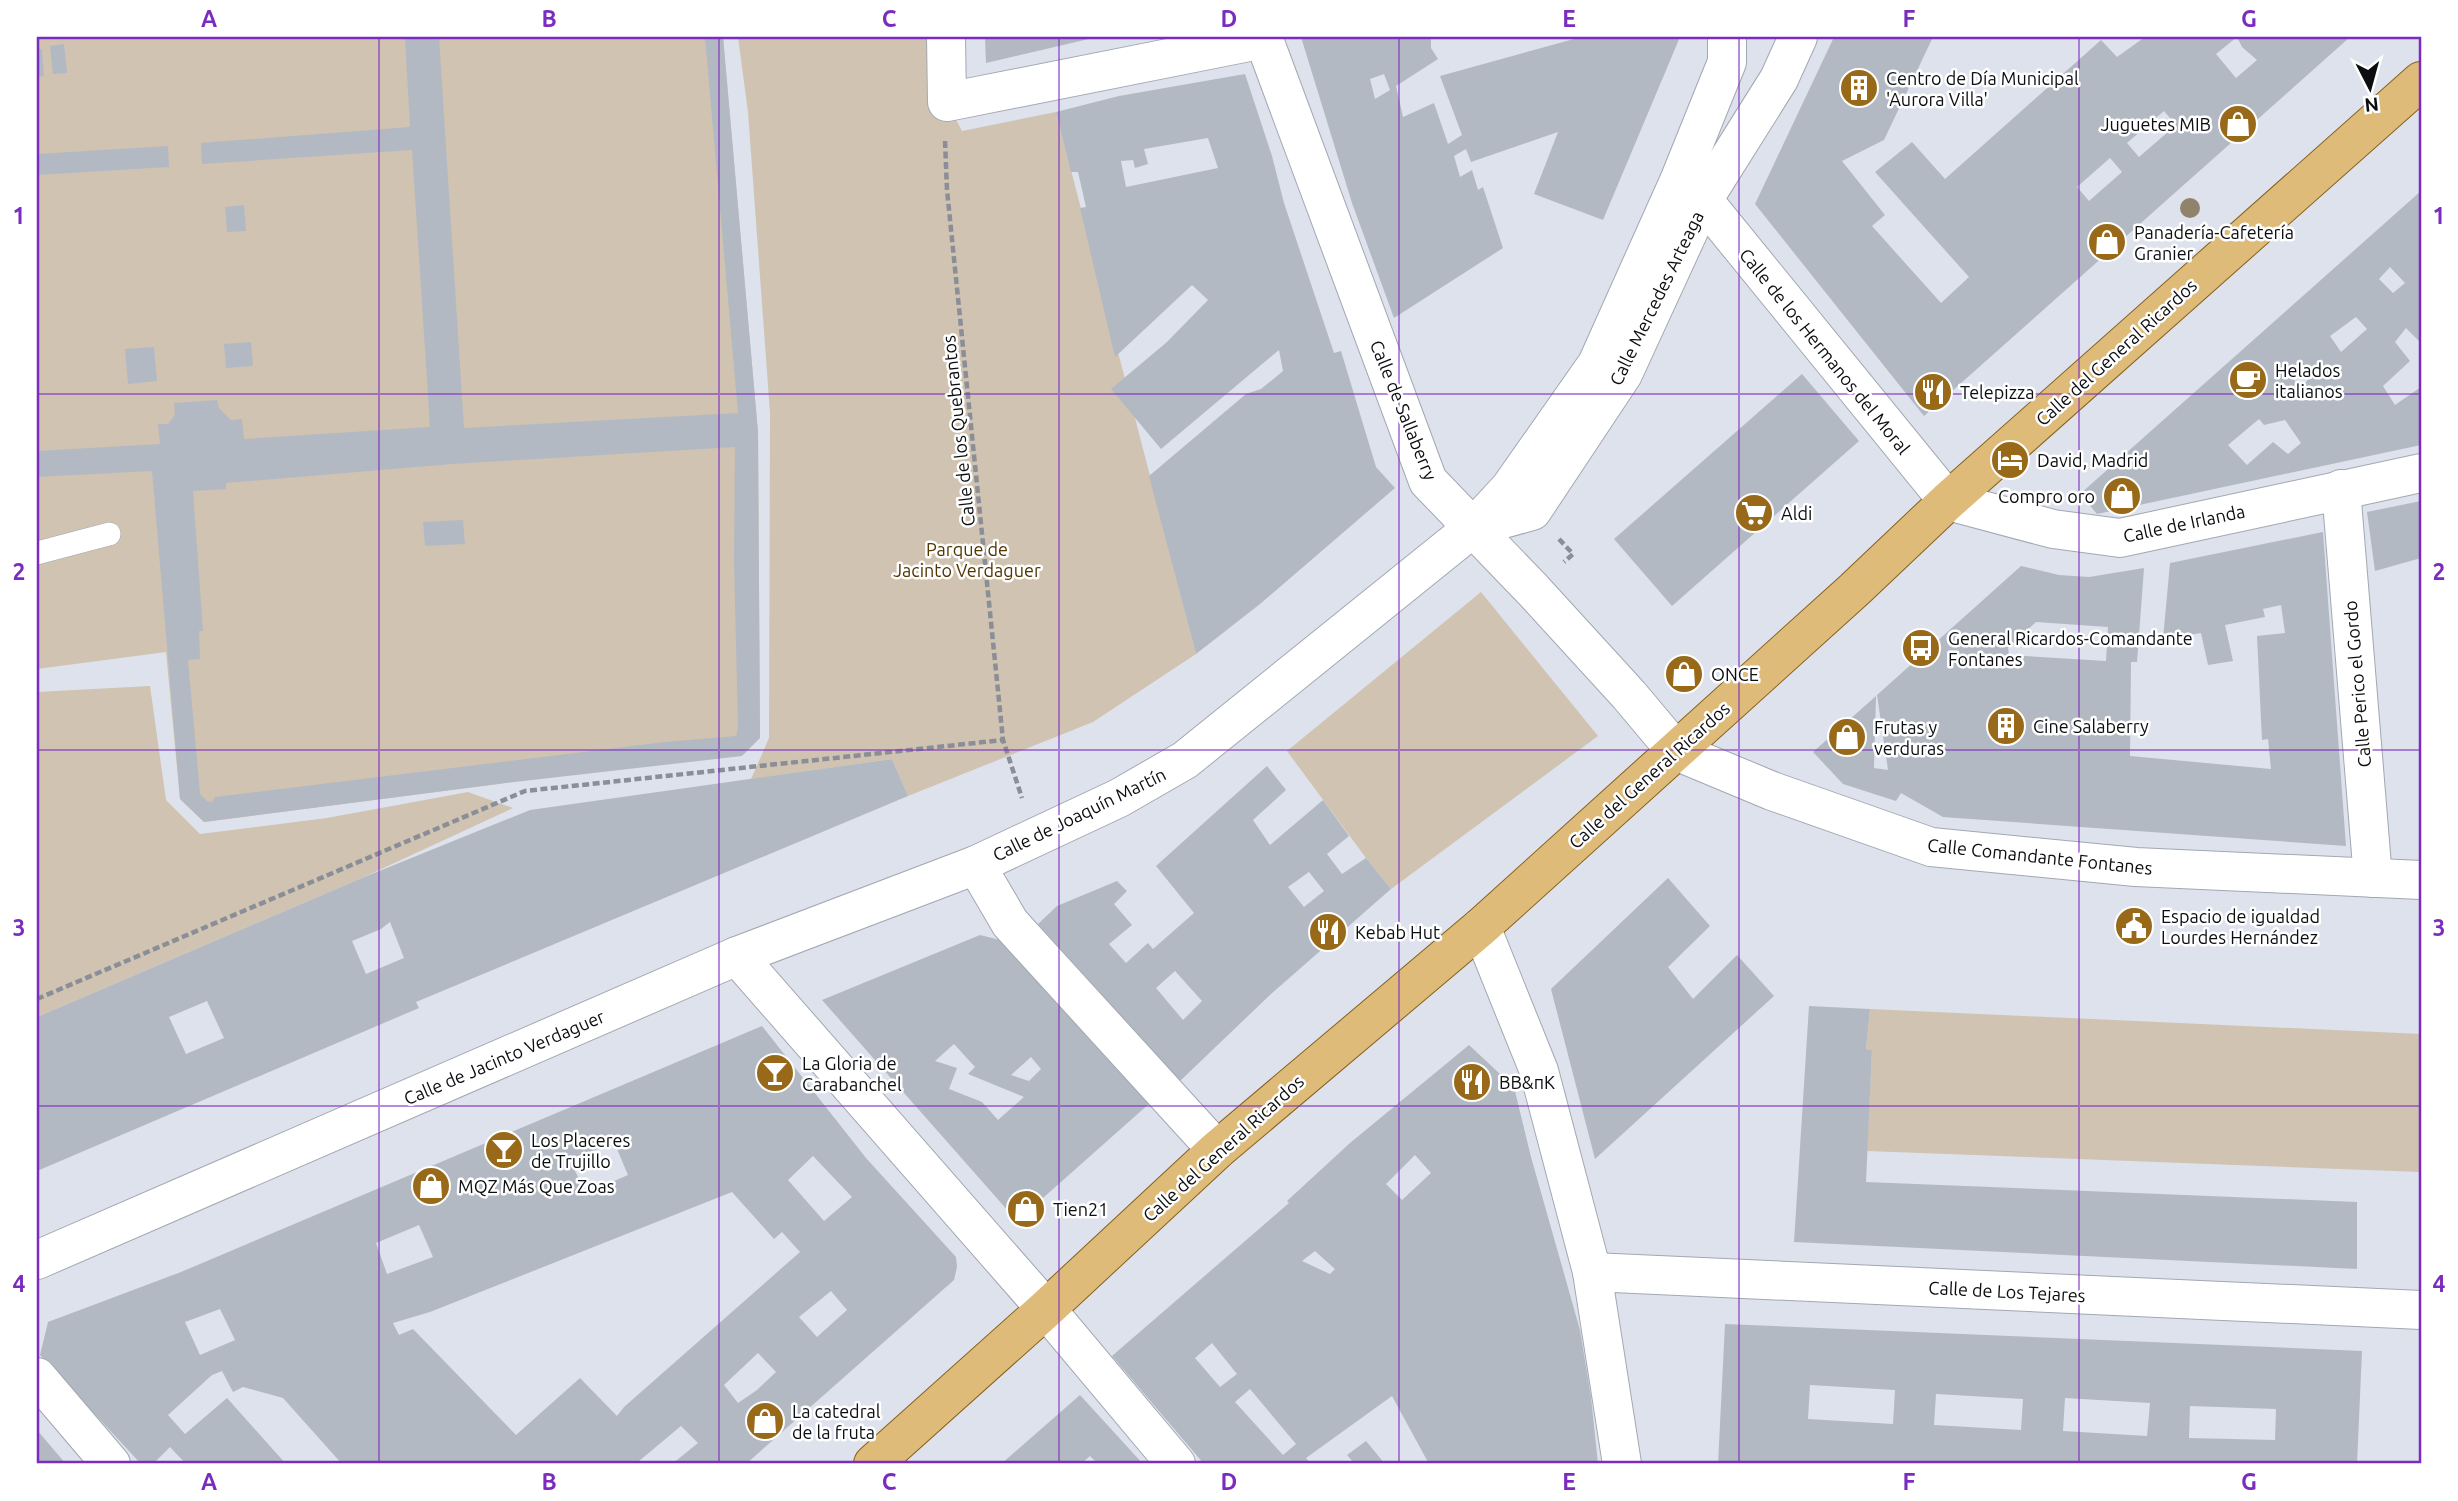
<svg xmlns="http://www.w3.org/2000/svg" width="2458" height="1501" viewBox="0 0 2458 1501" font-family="Ubuntu,sans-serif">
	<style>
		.green { fill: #d0c3b1 }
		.building { fill: #b3b9c2; fill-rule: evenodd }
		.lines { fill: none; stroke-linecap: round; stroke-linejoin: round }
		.service-casing { stroke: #a2a8b1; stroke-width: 24 }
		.minor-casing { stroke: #a2a8b1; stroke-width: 40 }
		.primary-casing { stroke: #87601b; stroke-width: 40 }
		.path { stroke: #8a8e96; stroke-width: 4.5; stroke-dasharray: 7 3.5; stroke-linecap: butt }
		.service { stroke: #fff; stroke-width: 23 }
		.minor { stroke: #fff; stroke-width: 38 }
		.primary { stroke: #dfbb7a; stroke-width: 38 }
		.tree { fill: #91836b }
		.grid { fill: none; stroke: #7b2cbf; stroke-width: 2; stroke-opacity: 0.55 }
		.labels { text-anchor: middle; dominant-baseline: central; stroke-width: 5; stroke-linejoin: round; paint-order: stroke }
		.poi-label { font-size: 18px; fill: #0b0d10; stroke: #fff; text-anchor: start }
		.street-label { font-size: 18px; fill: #0b0d10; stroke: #fff }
		.park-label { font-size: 18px; fill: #523500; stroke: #fff }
		.neatline { fill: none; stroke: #7b2cbf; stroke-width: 2.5 }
		.grid-label { font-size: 23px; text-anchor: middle; font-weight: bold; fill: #7b2cbf }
	</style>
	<rect width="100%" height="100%" fill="#dde2ed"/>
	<g class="green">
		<polygon points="37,37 723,37 758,432 760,738 498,784 204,822 180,799 166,652 37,669"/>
		<polygon points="738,37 946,37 947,102 962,131 1056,112 1196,654 1093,722 908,796 892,759 751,779 769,738 770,413 748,112"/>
		<polygon points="1481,592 1598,736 1391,889 1366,858 1287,751"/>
		<polygon points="150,686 166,800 200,834 327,818 468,792 513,808 362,878 37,1017 37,692"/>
		<polygon points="1870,1009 2421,1034 2421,1172 1867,1151 1872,1050 1866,1049"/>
	</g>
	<g class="building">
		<path d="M 405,37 L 439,37 L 464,428 L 738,413 L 705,37 L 723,37 L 758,432 L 760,738 L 742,756 L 498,784 L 204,822 L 180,799 L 152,471 L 37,477 L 37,451 L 160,444 L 158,424 L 168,424 L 175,415 L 174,403 L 217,400 L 219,408 L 231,420 L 242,419 L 244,439 L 430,427 L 412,150 L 202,164 L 201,143 L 410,127 ZM 735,447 L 734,562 L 738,728 L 736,736 L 665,742 L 215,797 L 212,802 L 207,801 L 200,794 L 188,660 L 200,659 L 199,631 L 203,631 L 193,491 L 226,489 L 226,483 L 452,464 Z"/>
		<polygon points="985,37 1093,37 1093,38 986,63"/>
		<path d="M 1301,37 L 1431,37 L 1431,48 L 1438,59 L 1396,86 L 1403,117 L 1434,103 L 1448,144 L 1462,135 L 1440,76 L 1581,37 L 1680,37 L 1603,220 L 1534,194 L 1558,132 L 1471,162 L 1466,149 L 1454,156 L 1460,177 L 1472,170 L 1478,190 L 1483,187 L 1503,248 L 1394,318 L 1352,203 ZM 1384,74 L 1390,90 L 1375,99 L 1370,79 Z"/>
		<path d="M 1834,37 L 1933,37 L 1884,140 L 1842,161 L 1885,215 L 1872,226 L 1941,303 L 1969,277 L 1875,172 L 1912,142 L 1945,179 L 2101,40 L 2117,57 L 2145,37 L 2237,37 L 2216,54 L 2236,78 L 2257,60 L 2242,47 L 2237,37 L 2350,37 L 1924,416 L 1755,204 ZM 2164,111 L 2176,125 L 2139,157 L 2127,143 ZM 2110,158 L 2122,172 L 2089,201 L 2077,187 Z"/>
		<polygon points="64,44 67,73 53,74 50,46"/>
		<polygon points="37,49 42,49 44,76 37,77"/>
		<path d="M 1245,74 L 1272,156 L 1284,203 L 1334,353 L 1341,351 L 1376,467 L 1395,488 L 1260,604 L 1196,654 L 1149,476 L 1246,394 L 1261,389 L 1283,371 L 1279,350 L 1161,449 L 1111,389 L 1167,342 L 1208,300 L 1192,285 L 1115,357 L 1080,208 L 1086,207 L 1078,172 L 1071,172 L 1056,112 L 1119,96 ZM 1208,138 L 1218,168 L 1126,187 L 1121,161 L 1133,160 L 1135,168 L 1148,164 L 1144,149 Z"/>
		<polygon points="168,146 169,167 37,175 37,154"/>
		<path d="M 2421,191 L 2421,343 L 2406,328 L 2395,342 L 2410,361 L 2383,386 L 2395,405 L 2421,387 L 2421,445 L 2097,514 L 2080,494 ZM 2390,267 L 2405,283 L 2393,293 L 2379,279 ZM 2356,317 L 2367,329 L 2341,352 L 2330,336 ZM 2297,365 L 2309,378 L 2301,389 L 2289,373 ZM 2259,419 L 2264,425 L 2285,420 L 2301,443 L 2288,454 L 2273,442 L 2247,465 L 2228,445 Z"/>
		<polygon points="244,205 246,231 227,232 225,207"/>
		<polygon points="251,342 253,366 226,368 224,344"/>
		<polygon points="154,347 157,381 128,384 125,349"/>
		<polygon points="1802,374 1859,441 1672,606 1614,539"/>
		<polygon points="2421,501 2421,558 2375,571 2367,512"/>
		<polygon points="463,520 465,544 425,546 423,522"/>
		<path d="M 2323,532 L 2346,846 L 1943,817 L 1901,793 L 1896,801 L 1843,784 L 1813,752 L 1876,696 L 1874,768 L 1888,770 L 1877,695 L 2021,566 L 2059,575 L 2089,577 L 2144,568 L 2137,662 L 2131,662 L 2130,756 L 2271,769 L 2268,739 L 2262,740 L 2257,636 L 2285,633 L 2281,605 L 2263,609 L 2265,617 L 2225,625 L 2233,661 L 2208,665 L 2201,633 L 2163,639 L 2170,563 ZM 2036,622 L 2108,627 L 2106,661 L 2009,655 L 2008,648 Z"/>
		<path d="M 892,759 L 908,796 L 416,1002 L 419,1008 L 37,1171 L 37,1117 L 39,1116 L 37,1112 L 37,1017 L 362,878 L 530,810 ZM 390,922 L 404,958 L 366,974 L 352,941 L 381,929 ZM 207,1001 L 224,1038 L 186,1054 L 169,1017 Z"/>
		<path d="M 1267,766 L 1286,790 L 1253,820 L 1270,845 L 1323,800 L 1349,836 L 1327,854 L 1342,874 L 1366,858 L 1391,889 L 1271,994 L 1180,1081 L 1038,924 L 1057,906 L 1117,881 L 1127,891 L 1114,904 L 1132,925 L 1109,944 L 1126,963 L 1148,943 L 1153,949 L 1194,913 L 1156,866 ZM 1309,872 L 1324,891 L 1304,907 L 1288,887 ZM 1175,971 L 1202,1001 L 1183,1020 L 1156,988 Z"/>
		<polygon points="1668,878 1710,926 1668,967 1693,999 1737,955 1774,996 1595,1159 1551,989"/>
		<path d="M 980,935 L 1000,940 L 1150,1103 L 1017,1221 L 822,1000 ZM 954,1044 L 975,1067 L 968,1074 L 1024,1097 L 998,1120 L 982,1102 L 949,1089 L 957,1068 L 935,1061 ZM 1031,1057 L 1041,1069 L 1029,1081 L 1011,1075 Z"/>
		<polygon points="1809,1006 1870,1009 1866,1049 1872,1050 1866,1182 2357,1202 2357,1269 1794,1242"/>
		<path d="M 762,1026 L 866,1158 L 956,1257 L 957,1267 L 954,1280 L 746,1464 L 672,1464 L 698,1443 L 681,1426 L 639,1461 L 642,1464 L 342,1464 L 283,1398 L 243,1387 L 233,1392 L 222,1371 L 212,1375 L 168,1415 L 185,1434 L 227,1398 L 286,1464 L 186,1464 L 170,1447 L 153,1464 L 141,1464 L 40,1355 L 48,1322 L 181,1272 ZM 614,1142 L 628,1175 L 586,1193 L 570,1161 ZM 813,1156 L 852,1197 L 824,1221 L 788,1180 ZM 732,1192 L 774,1239 L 782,1232 L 800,1252 L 624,1407 L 617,1416 L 580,1378 L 516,1435 L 413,1329 L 399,1335 L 393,1323 L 430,1312 ZM 419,1225 L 433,1257 L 387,1274 L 376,1243 ZM 831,1291 L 847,1310 L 817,1337 L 799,1317 ZM 220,1309 L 235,1340 L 200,1355 L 185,1322 ZM 758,1353 L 776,1372 L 757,1390 L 738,1403 L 724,1385 Z"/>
		<path d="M 1469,1045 L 1514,1087 L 1531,1157 L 1580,1330 L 1591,1397 L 1598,1464 L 1429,1464 L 1392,1396 L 1306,1458 L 1311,1464 L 1204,1464 L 1112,1356 L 1289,1203 L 1287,1201 L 1350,1143 ZM 1415,1155 L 1431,1173 L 1402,1200 L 1386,1184 ZM 1315,1251 L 1335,1269 L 1330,1274 L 1302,1261 ZM 1212,1343 L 1237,1374 L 1220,1387 L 1195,1358 ZM 1250,1389 L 1296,1444 L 1283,1455 L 1235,1402 Z"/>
		<path d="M 1725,1324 L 2362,1351 L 2357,1464 L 1718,1464 ZM 1810,1385 L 1895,1390 L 1893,1424 L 1808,1419 ZM 1936,1394 L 2023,1399 L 2021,1430 L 1934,1425 ZM 2065,1398 L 2150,1403 L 2147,1436 L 2063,1431 ZM 2190,1406 L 2276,1409 L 2275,1440 L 2189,1438 Z"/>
		<polygon points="1080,1395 1143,1464 1098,1464 1090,1456 1081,1464 1001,1464"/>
		<polygon points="37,1430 66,1464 37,1464"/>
		<polygon points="1366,1441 1385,1464 1352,1464 1354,1463 1347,1455"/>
	</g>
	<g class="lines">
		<defs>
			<polyline id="service" points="37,553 109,534"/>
			<g id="minor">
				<polyline points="946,37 947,102 1264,39"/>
				<polyline points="1263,37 1428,481 1533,590 1629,695 1676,751 1772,791 1931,847 2136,867 2421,880"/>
				<polyline points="1703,200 1948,501 2053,529 2120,538 2421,473"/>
				<polyline points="2341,489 2373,878"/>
				<polyline points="1474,527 1532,511 1623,374 1703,200 1779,79 1798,37"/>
				<polyline points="976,865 1010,923 1217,1150"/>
				<polyline points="1481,927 1539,1071 1592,1272 1622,1464"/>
				<polyline points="737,956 1046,1309 1176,1464"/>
				<polyline points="37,1260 737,956 976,865 1119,798 1185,760 1474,527 1510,488 1597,364 1679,181 1727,62 1727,37"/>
				<polyline points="1592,1272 2421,1310"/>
				<polyline points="37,1377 111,1464"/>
			</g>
			<polyline id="primary" points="873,1464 1046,1309 1217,1150 1481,927 1854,590 1948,501 2421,81"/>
		</defs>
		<use href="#service" class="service-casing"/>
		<use href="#minor" class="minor-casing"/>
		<use href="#primary" class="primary-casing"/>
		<g class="path">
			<polyline points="945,141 947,190 1003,740 1022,798"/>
			<polyline points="1559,539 1573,554 1564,562"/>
			<polyline points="37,999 525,791 1003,740"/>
		</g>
		<use href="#service" class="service"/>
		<use href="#minor" class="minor"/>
		<use href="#primary" class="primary"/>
	</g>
	<circle class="tree" cx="2190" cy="208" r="10"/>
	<path class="grid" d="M 379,37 L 379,1464M 719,37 L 719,1464M 1059,37 L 1059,1464M 1399,37 L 1399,1464M 1739,37 L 1739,1464M 2079,37 L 2079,1464M 37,394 L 2421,394M 37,750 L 2421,750M 37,1106 L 2421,1106"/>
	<defs>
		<symbol id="building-disc" viewBox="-11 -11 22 22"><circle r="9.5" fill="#986919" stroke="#fff"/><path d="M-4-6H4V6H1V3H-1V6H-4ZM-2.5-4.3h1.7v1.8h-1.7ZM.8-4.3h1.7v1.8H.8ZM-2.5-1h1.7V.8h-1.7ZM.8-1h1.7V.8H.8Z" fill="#fff"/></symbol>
		<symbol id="shop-disc" viewBox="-11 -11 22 22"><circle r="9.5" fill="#986919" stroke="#fff"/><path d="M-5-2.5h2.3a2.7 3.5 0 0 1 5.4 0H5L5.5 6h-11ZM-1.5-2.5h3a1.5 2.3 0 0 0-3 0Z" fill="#fff"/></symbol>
		<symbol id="cafe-disc" viewBox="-11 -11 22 22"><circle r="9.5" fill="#986919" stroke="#fff"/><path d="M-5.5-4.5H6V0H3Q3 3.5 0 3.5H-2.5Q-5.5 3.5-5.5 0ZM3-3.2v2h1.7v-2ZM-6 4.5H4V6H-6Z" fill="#fff"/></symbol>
		<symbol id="restaurant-disc" viewBox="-11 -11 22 22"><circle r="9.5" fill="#986919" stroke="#fff"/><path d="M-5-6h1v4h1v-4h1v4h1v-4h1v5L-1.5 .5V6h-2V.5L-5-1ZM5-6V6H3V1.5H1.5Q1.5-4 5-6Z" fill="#fff"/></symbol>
		<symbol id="hotel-disc" viewBox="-11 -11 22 22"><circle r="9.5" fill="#986919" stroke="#fff"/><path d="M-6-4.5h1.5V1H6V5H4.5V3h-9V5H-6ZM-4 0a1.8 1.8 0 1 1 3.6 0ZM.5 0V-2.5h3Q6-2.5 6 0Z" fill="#fff"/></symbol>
		<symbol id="supermarket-disc" viewBox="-11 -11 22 22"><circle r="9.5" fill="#986919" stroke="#fff"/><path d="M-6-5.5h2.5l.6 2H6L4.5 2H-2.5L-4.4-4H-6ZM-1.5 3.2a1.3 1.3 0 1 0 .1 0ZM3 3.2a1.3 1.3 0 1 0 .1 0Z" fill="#fff"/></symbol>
		<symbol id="bus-disc" viewBox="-11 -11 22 22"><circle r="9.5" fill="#986919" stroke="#fff"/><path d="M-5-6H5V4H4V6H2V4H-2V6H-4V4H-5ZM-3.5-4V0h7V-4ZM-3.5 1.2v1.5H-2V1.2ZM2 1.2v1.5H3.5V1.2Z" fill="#fff"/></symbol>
		<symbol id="civic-disc" viewBox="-11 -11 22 22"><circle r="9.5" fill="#986919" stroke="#fff"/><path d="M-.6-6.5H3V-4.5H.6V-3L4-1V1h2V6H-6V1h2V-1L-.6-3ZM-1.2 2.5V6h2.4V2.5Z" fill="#fff"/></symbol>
		<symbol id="bar-disc" viewBox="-11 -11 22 22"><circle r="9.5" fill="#986919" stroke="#fff"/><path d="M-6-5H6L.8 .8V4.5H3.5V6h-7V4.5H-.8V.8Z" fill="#fff"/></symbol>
	</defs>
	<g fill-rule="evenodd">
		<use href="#building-disc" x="1837" y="66" width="44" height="44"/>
		<use href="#shop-disc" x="2216" y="102" width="44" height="44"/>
		<use href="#shop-disc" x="2085" y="220" width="44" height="44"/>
		<use href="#cafe-disc" x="2226" y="358" width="44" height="44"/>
		<use href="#restaurant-disc" x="1911" y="370" width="44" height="44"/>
		<use href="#hotel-disc" x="1988" y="438" width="44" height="44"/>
		<use href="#shop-disc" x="2100" y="474" width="44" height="44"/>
		<use href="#supermarket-disc" x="1732" y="491" width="44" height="44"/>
		<use href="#bus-disc" x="1899" y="626" width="44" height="44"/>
		<use href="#shop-disc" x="1662" y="652" width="44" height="44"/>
		<use href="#building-disc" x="1984" y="704" width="44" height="44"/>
		<use href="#shop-disc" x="1825" y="715" width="44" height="44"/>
		<use href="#civic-disc" x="2112" y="904" width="44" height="44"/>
		<use href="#restaurant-disc" x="1306" y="910" width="44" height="44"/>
		<use href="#bar-disc" x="753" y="1051" width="44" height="44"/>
		<use href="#restaurant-disc" x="1450" y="1060" width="44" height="44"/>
		<use href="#bar-disc" x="482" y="1128" width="44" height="44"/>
		<use href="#shop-disc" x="409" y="1164" width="44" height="44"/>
		<use href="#shop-disc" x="1004" y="1187" width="44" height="44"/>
		<use href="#shop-disc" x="743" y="1399" width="44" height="44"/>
	</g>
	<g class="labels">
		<g class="poi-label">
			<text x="1886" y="78">Centro de Día Municipal<tspan x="1886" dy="21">'Aurora Villa'</tspan></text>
			<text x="2211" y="124" text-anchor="end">Juguetes MIB</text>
			<text x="2134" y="232">Panadería-Cafetería<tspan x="2134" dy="21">Granier</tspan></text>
			<text x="2275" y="370">Helados<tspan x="2275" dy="21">italianos</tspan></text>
			<text x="1960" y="392">Telepizza</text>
			<text x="2037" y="460">David, Madrid</text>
			<text x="2095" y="496" text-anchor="end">Compro oro</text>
			<text x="1781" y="513">Aldi</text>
			<text x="1948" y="638">General Ricardos-Comandante<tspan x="1948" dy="21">Fontanes</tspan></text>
			<text x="1711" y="674">ONCE</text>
			<text x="2033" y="726">Cine Salaberry</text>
			<text x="1874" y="727">Frutas y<tspan x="1874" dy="21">verduras</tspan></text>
			<text x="2161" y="916">Espacio de igualdad<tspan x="2161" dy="21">Lourdes Hernández</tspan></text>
			<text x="1355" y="932">Kebab Hut</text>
			<text x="802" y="1063">La Gloria de<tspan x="802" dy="21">Carabanchel</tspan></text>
			<text x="1499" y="1082">BB&amp;πK</text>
			<text x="531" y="1140">Los Placeres<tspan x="531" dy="21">de Trujillo</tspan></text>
			<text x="458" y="1186">MQZ Más Que Zoas</text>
			<text x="1053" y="1209">Tien21</text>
			<text x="792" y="1411">La catedral<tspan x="792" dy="21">de la fruta</tspan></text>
		</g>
		<g class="street-label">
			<text transform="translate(1656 298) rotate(-64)">Calle Mercedes Arteaga</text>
			<text transform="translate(1825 351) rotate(51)">Calle de los Hermanos del Moral</text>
			<text transform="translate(2116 352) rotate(-42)">Calle del General Ricardos</text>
			<text transform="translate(1404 410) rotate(68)">Calle de Sallaberry</text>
			<text transform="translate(958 431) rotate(-96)">Calle de los Quebrantos</text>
			<text transform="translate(2184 523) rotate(-12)">Calle de Irlanda</text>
			<text transform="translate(2357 684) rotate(-95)">Calle Perico el Gordo</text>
			<text transform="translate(1649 775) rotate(-42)">Calle del General Ricardos</text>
			<text transform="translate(1079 814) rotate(-26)">Calle de Joaquín Martín</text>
			<text transform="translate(2040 856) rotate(6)">Calle Comandante Fontanes</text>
			<text transform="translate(504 1057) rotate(-23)">Calle de Jacinto Verdaguer</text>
			<text transform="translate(1223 1148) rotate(-42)">Calle del General Ricardos</text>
			<text transform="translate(2007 1291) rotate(3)">Calle de Los Tejares</text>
		</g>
		<g class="park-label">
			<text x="967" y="549">Parque de<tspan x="967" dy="21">Jacinto Verdaguer</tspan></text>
		</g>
	</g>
	<rect width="2458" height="1501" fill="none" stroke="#ffffff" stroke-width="77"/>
	<g transform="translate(2370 88) rotate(174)" stroke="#ffffff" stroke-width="5" paint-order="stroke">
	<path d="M0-5L12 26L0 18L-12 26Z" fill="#0b0d10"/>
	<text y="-10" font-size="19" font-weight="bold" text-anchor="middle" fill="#0b0d10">N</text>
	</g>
	<rect x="38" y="38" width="2382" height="1424" class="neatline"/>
	<g class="grid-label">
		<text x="209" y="27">A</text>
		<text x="549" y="27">B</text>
		<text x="889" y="27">C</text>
		<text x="1229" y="27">D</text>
		<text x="1569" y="27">E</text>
		<text x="1909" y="27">F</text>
		<text x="2249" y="27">G</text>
		<text x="19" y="224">1</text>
		<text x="2439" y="224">1</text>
		<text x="19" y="580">2</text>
		<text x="2439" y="580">2</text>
		<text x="19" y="936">3</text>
		<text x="2439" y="936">3</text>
		<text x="19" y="1292">4</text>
		<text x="2439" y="1292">4</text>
		<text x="209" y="1490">A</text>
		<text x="549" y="1490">B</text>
		<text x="889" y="1490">C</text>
		<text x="1229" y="1490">D</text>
		<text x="1569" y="1490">E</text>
		<text x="1909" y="1490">F</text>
		<text x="2249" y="1490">G</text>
	</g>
</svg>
